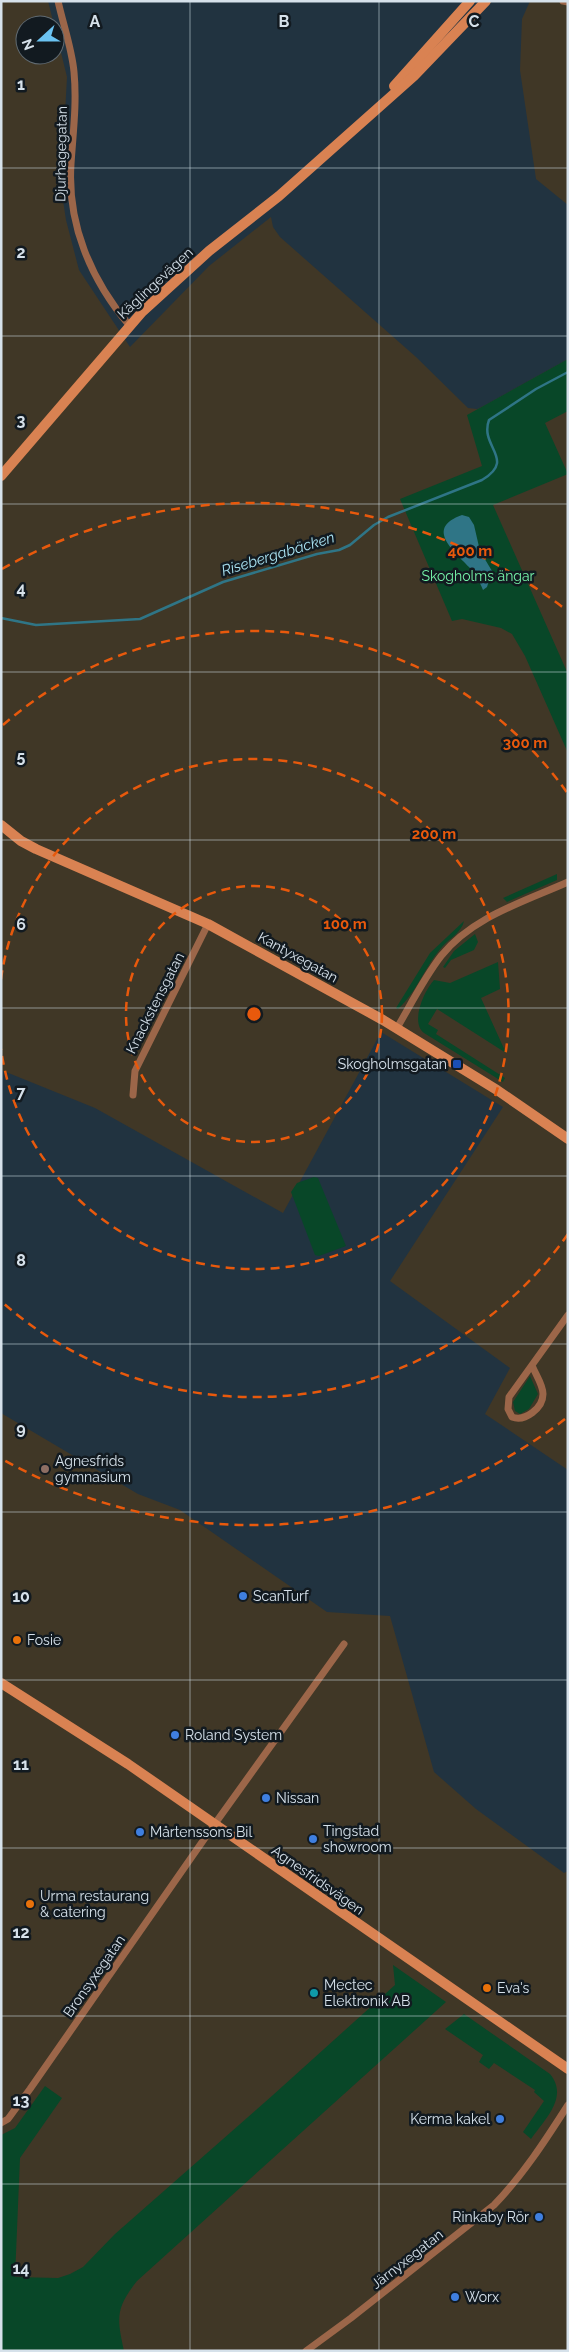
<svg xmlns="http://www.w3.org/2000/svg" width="569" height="2352" viewBox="0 0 569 2352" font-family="Raleway,sans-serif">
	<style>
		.industrial { fill: #403726 }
		.green { fill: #084728 }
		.water { fill: #2f7586 }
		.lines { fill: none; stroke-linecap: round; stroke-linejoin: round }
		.stream { stroke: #2f7586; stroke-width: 2.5 }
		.street { stroke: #9c6649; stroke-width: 7 }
		.secondary { stroke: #d98252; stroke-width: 10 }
		.grid { fill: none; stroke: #d6e1ea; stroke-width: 1; stroke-opacity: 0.55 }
		.ring { fill: none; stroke: #e8590c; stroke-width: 2.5; stroke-dasharray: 9 6 }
		.transit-dot { fill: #1a4fb4; stroke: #121a20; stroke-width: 2 }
		.education-dot { fill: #8d6e63; stroke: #121a20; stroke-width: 2 }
		.shop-dot { fill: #3f7fe0; stroke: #121a20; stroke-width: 2 }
		.food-dot { fill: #e8710a; stroke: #121a20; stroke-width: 2 }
		.culture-dot { fill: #0f9aa8; stroke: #121a20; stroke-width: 2 }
		.labels { text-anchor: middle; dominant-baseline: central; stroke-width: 5; stroke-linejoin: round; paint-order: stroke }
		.street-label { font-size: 14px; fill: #d6e1ea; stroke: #121a20 }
		.park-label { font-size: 14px; fill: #76f3a9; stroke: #121a20 }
		.poi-label { font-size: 14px; fill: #d6e1ea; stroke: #121a20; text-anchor: start }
		.water-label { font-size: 15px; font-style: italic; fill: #aae3f2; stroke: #121a20 }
		.grid-label { font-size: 16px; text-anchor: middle; font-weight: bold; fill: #d6e1ea; stroke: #121a20; stroke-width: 5; stroke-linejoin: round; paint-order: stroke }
		.centre { fill: #e8590c; stroke: #121a20; stroke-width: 2.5 }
		.ring-label { font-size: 15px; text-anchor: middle; font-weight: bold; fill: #e8590c; stroke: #121a20; stroke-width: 5; stroke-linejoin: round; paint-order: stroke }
	</style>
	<rect width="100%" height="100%" fill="#213340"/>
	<g class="industrial">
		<polygon points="1,1 48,1 54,25 25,25 25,55 55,55 55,28 67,77 61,187 66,220 79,270 130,347 209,266 271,217 273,227 280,237 416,357 468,408 477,409 487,404 568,359 568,1470 485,1414 510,1368 390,1281 503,1107 381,1032 283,1213 95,1108 1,1070"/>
		<polygon points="530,1 568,1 568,205 536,179 520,70 522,19"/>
		<polygon points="1,1413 138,1494 180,1510 327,1612 390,1616 434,1772 476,1809 564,1873 568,1871 568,2351 1,2351"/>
	</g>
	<g class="green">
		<polygon points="568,359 568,411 545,423 568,474 493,505 568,674 568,753 525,656 512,634 501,628 462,619 452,621 400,499 482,466 467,415"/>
		<polygon points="557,874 557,880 507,902 503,898"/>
		<path d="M 464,921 C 462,932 449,939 442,947 C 425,966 417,992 398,1009 L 396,1008 L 430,953 Z"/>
		<polygon points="475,934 478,942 474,950 451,960 445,968 443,967 454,951"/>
		<path d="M 498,962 L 500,989 L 481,998 L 506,1053 L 437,1009 L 428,1024 L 438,1030 L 436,1034 L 505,1078 L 503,1082 L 424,1033 C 410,1022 424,991 434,980 L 450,983 Z"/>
		<polygon points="314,1177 318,1178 346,1246 319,1256 315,1255 291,1192 297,1183"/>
		<polygon points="530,1376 538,1394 529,1409 520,1414 515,1411 513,1402"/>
		<path d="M 393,1965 L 446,2002 L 137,2281 C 115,2309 117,2318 124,2351 L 1,2351 L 1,2135 L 15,2128 L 45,2086 L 62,2098 L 20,2158 L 15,2277 L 58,2278 L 70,2274 L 83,2267 L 115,2234 L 273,2095 L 395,1985 Z"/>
		<path d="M 464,2014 L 550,2074 C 569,2097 545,2119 531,2139 L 523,2132 L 544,2101 L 534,2092 L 535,2090 L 494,2063 L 489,2069 L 479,2062 L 483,2055 L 445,2029 Z"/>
	</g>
	<path class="water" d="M 462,515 L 469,517 L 474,525 L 480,551 L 492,571 L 487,587 L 483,590 C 480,582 475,573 469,567 C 453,550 425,528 462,515 Z"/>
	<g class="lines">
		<path class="stream" d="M 1,618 L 36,625 L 140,619 L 223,582 L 317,554 L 339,550 L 350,545 L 374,525 L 388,517 L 482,480 C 517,459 479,447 489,420 L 536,389 L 568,372"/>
		<g class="street">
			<path d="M 58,1 C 63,24 72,49 74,72 C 77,103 73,133 71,164 C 67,224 91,280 129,325"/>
			<polyline points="563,1 568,2"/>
			<path d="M 397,1028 C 411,1004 424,978 441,956 C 472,917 523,902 568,882"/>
			<polyline points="133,1095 135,1071 208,924"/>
			<path d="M 532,1365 C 535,1374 543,1384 543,1394 C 543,1408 525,1422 512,1417 L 508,1409 L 509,1397 L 568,1315"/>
			<polyline points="1,2123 8,2119 30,2089 214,1825 344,1644"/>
			<path d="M 306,2351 L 351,2318 L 494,2205 C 523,2175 545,2141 568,2105"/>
		</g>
		<g class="secondary">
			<polyline points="394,86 470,1"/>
			<polyline points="1,476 142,312 209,251 279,196 414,76 486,1"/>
			<polyline points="1,825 21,841 36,849 208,924 383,1020 497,1090 568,1139"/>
			<polyline points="1,1683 128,1764 568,2069"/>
		</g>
	</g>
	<path class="grid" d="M 190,1 L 190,2351M 379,1 L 379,2351M 1,168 L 568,168M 1,336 L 568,336M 1,504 L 568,504M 1,672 L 568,672M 1,840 L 568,840M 1,1008 L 568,1008M 1,1176 L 568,1176M 1,1344 L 568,1344M 1,1512 L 568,1512M 1,1680 L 568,1680M 1,1848 L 568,1848M 1,2016 L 568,2016M 1,2184 L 568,2184"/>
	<g class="ring">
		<circle cx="254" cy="1014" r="128"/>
		<path d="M1 979A255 255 0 1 1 1 1049"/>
		<path d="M568 1234A383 383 0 0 1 3 1303M3 725A383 383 0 0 1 568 794"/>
		<path d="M565 1419A511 511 0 0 1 2 1459M2 569A511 511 0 0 1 565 609"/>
	</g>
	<rect class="transit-dot" x="452" y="1059" width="10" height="10" rx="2.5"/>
	<circle class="education-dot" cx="45" cy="1469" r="5"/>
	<g class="shop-dot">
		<circle cx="243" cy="1596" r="5"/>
		<circle cx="175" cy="1735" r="5"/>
		<circle cx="266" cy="1798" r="5"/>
		<circle cx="140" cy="1832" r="5"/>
		<circle cx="313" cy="1839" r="5"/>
		<circle cx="500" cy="2119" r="5"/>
		<circle cx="539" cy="2217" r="5"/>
		<circle cx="455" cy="2297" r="5"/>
	</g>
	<g class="food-dot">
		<circle cx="17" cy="1640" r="5"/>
		<circle cx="30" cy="1904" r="5"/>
		<circle cx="487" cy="1988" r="5"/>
	</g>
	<circle class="culture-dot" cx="314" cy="1993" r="5"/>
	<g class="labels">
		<g class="street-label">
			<text transform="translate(61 154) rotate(-89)">Djurhagegatan</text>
			<text transform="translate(155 283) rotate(-43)">Käglingevägen</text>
			<text transform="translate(298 957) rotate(29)">Kantyxegatan</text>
			<text transform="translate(155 1003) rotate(-63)">Knackstensgatan</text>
			<text transform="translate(318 1880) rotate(35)">Agnesfridsvägen</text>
			<text transform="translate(94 1976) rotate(-55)">Bronsyxegatan</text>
			<text transform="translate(407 2259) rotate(-38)">Järnyxegatan</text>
		</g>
		<g class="park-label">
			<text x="478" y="576">Skogholms ängar</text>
		</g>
		<g class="poi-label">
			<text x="447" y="1064" text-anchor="end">Skogholmsgatan</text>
			<text x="55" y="1461">Agnesfrids<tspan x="55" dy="16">gymnasium</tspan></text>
			<text x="253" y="1596">ScanTurf</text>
			<text x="27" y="1640">Fosie</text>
			<text x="185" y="1735">Roland System</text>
			<text x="276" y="1798">Nissan</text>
			<text x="323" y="1831">Tingstad<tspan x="323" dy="16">showroom</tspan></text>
			<text x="150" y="1832">Mårtenssons Bil</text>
			<text x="40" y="1896">Urma restaurang<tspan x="40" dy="16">&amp; catering</tspan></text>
			<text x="324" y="1985">Mectec<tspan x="324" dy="16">Elektronik AB</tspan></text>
			<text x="497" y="1988">Eva's</text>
			<text x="490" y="2119" text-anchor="end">Kerma kakel</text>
			<text x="529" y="2217" text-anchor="end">Rinkaby Rör</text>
			<text x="465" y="2297">Worx</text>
		</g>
		<g class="water-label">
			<text transform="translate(278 554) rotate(-17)">Risebergabäcken</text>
		</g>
	</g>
	<g class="grid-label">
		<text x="95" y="27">A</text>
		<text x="284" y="27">B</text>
		<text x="474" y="27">C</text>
		<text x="21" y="90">1</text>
		<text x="21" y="258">2</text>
		<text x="21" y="426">3</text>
		<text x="21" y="594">4</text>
		<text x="21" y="762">5</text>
		<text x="21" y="930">6</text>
		<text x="21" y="1098">7</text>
		<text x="21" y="1266">8</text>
		<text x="21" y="1434">9</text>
		<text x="21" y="1602">10</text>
		<text x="21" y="1770">11</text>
		<text x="21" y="1938">12</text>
		<text x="21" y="2106">13</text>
		<text x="21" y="2274">14</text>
	</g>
	<circle cx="254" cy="1014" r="8" class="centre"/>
	<g class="ring-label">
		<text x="470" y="556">400 m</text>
		<text x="525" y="748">300 m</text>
		<text x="434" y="839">200 m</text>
		<text x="345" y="929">100 m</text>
	</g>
	<rect width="569" height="2352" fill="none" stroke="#d6e1ea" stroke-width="5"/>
	<g transform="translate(40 40) rotate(249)"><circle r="24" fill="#121a20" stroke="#606a71"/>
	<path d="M0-4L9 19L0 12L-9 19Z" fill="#6bc3f2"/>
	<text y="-8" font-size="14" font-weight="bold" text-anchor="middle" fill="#d6e1ea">N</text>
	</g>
</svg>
